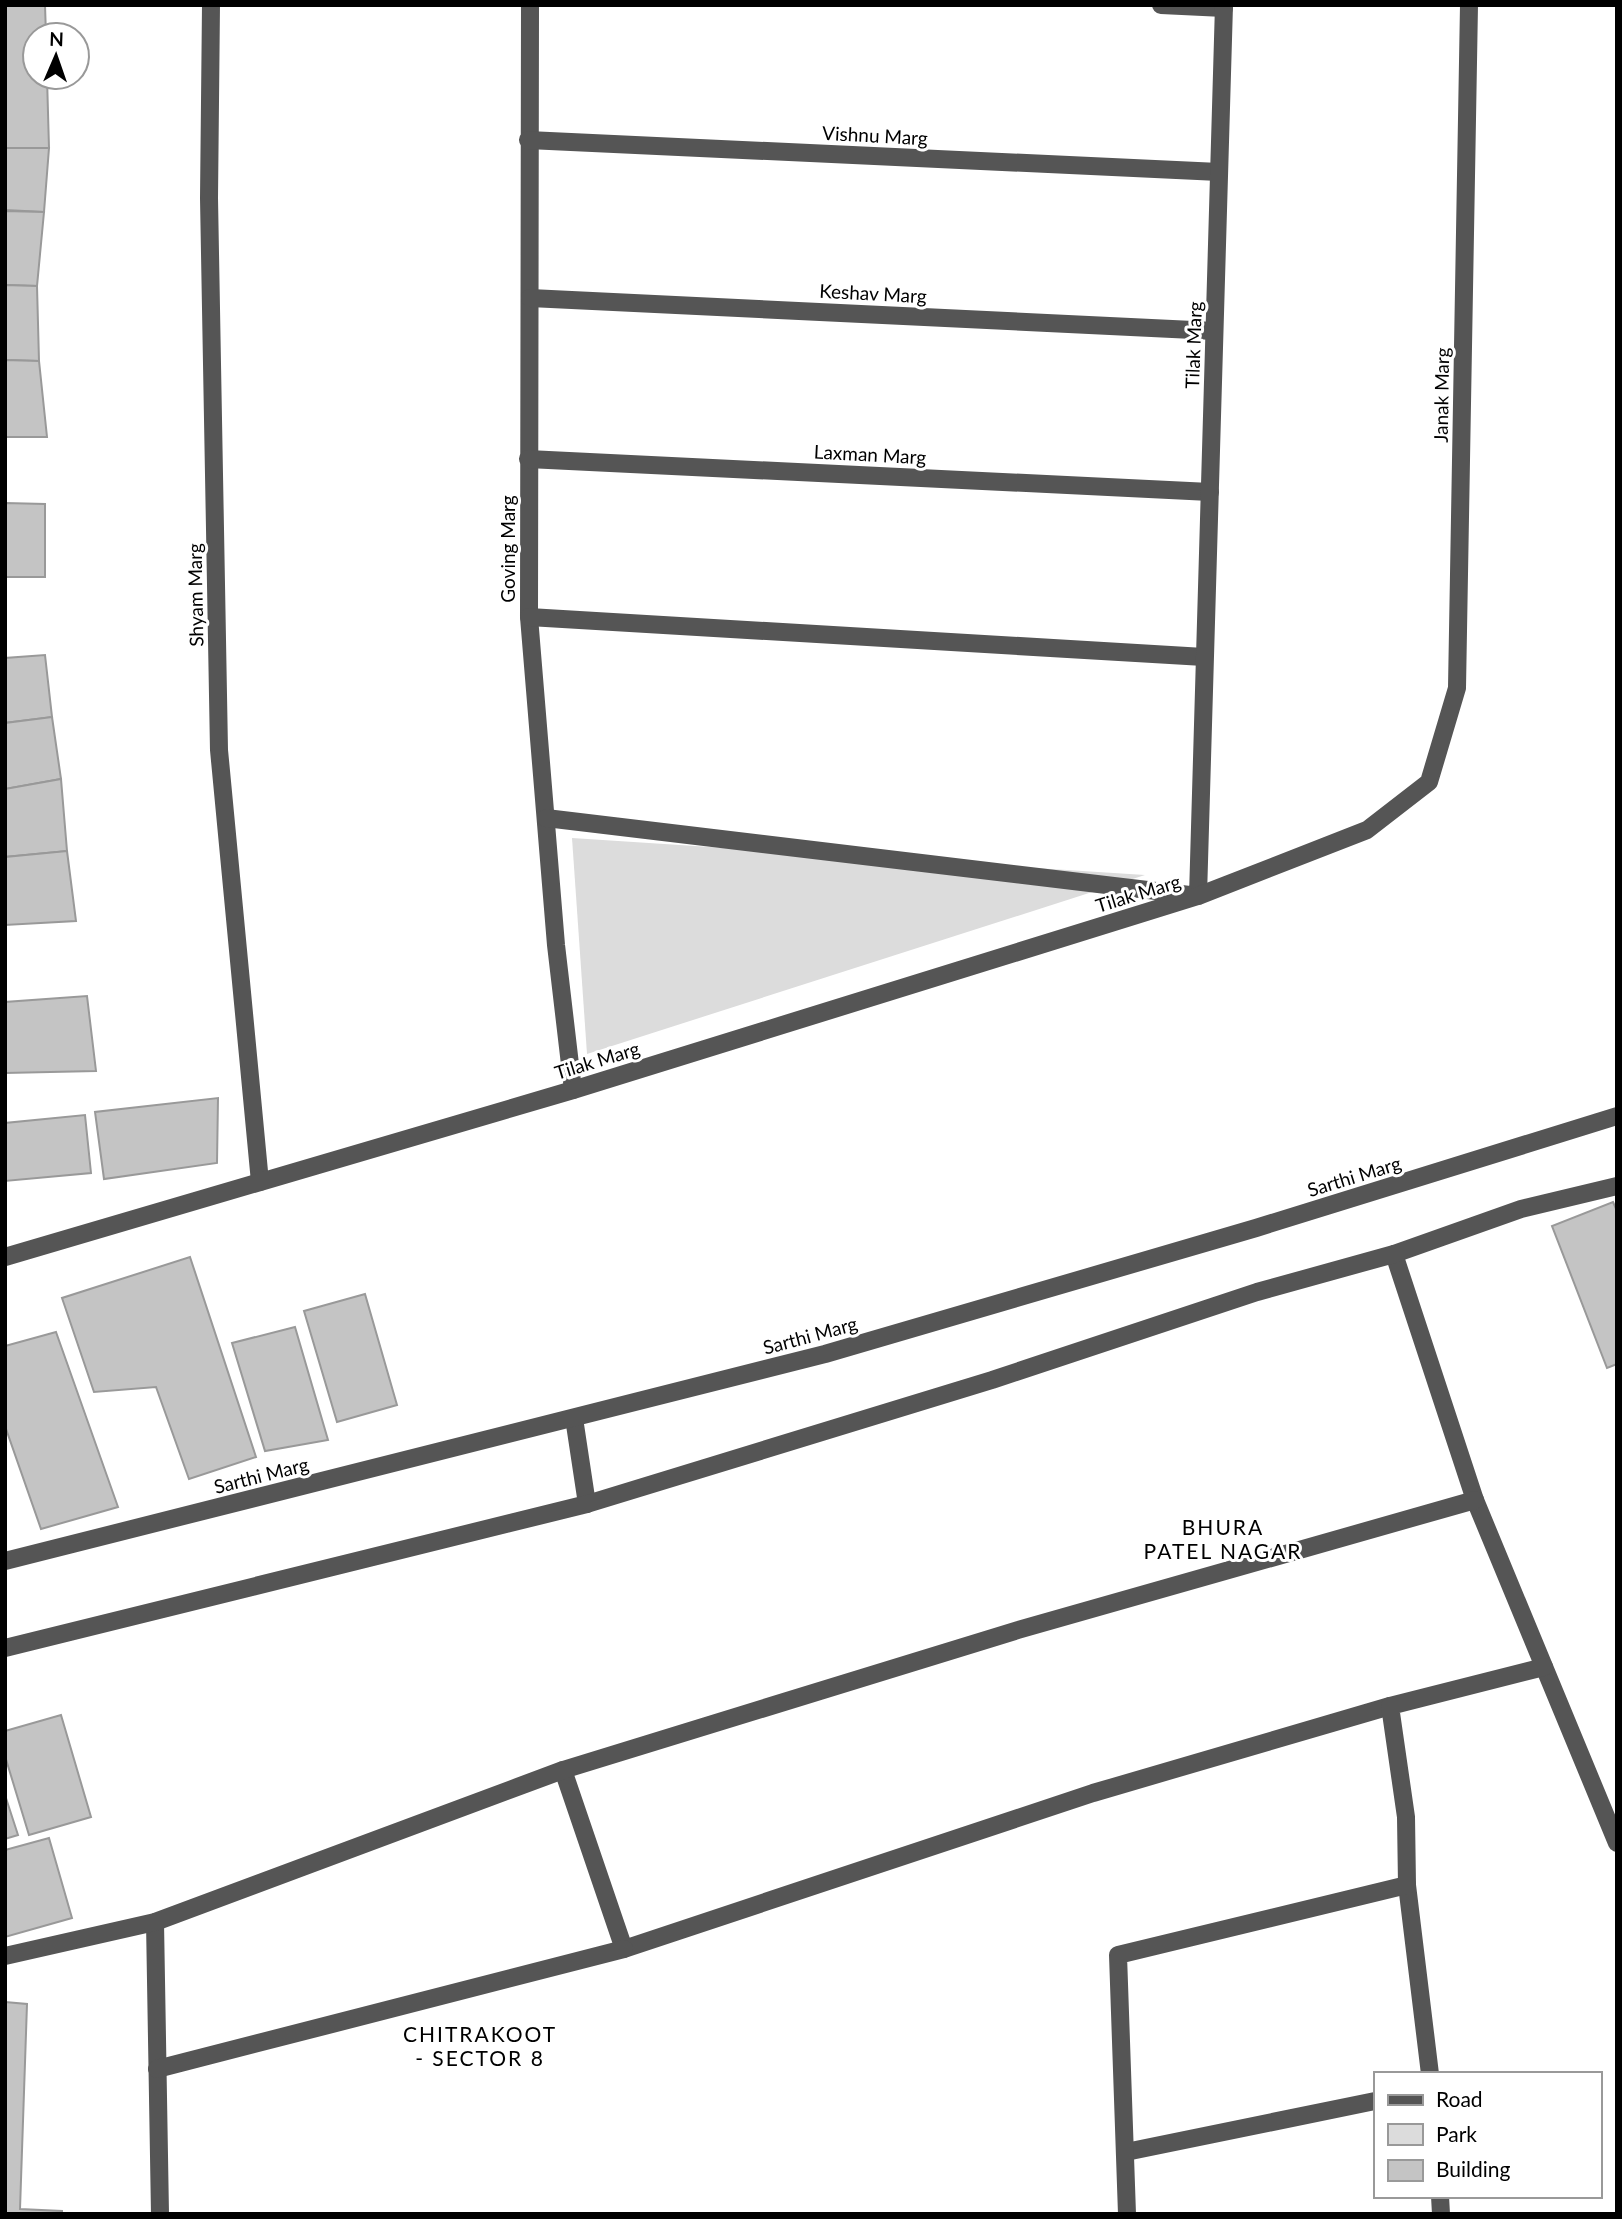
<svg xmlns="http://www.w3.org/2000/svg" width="1622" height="2219" viewBox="0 0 1622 2219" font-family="Lato,sans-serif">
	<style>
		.green { fill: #dcdcdc }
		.building { fill: #c4c4c4; stroke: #999; stroke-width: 2 }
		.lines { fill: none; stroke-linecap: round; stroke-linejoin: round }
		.minor { stroke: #555; stroke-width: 18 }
		.labels { text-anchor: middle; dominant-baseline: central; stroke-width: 6; stroke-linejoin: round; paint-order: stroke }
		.street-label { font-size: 19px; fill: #000; stroke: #fff }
		.neighbourhood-label { font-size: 21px; letter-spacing: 2px; fill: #000; stroke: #fff }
	</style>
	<rect width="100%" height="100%" fill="#fff"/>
	<polygon class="green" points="572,838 1145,875 587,1054"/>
	<g class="building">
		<polygon points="5,5 45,5 46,35 35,35 35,77 47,77 49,148 5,148"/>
		<polygon points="5,148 49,148 44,212 5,210"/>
		<polygon points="5,211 44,212 37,286 5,285"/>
		<polygon points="5,285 37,286 39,361 5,360"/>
		<polygon points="5,360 39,361 47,437 5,437"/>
		<polygon points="5,503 45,504 45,577 5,577"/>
		<polygon points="45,655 52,717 5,723 5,658"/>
		<polygon points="52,717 61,779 5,789 5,723"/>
		<polygon points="61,779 67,851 5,857 5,789"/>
		<polygon points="67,851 76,921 5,925 5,857"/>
		<polygon points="87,996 96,1071 5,1073 5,1002"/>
		<polygon points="218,1098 217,1163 104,1179 95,1112"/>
		<polygon points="85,1115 91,1173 5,1181 5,1123"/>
		<polygon points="1613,1202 1617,1211 1617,1364 1607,1368 1552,1226"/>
		<polygon points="190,1257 256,1457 189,1479 156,1387 94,1392 62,1298"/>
		<polygon points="365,1294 397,1405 337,1422 304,1311"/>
		<polygon points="295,1327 328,1440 265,1451 232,1343"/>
		<polygon points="56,1332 118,1507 41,1529 5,1426 5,1346"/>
		<polygon points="61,1715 91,1817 29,1835 5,1756 5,1731"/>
		<polygon points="5,1795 18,1835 5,1839"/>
		<polygon points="49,1838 72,1918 5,1937 5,1850"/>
		<polygon points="5,2002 27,2004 20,2209 62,2211 62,2214 5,2214"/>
	</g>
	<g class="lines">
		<g class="minor">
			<polyline points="211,5 209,198 219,750 260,1182"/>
			<polyline points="530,5 529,617 556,945 573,1090"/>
			<polyline points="1161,5 1224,8"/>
			<polyline points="528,140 1219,172"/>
			<polyline points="530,298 1214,331"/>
			<polyline points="528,459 1210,492"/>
			<polyline points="529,617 1204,657"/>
			<polyline points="546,818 1198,896 1224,5"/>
			<polyline points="1394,1254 1475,1500 1617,1843"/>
			<polyline points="5,1257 573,1090 1198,896 1367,830 1429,782 1457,688 1469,5"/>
			<polyline points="574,1418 587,1504"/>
			<polyline points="5,1561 825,1354 1256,1228 1617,1116"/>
			<polyline points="5,1648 587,1504 992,1380 1257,1292 1394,1254 1521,1209 1617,1186"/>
			<polyline points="563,1770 624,1949 1093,1793 1390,1706"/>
			<polyline points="1407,1885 1430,2074"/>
			<polyline points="155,1922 160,2214"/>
			<polyline points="5,1956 155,1922 563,1770 1018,1630 1475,1500"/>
			<polyline points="157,2069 624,1949"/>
			<polyline points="1126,2152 1375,2101"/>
			<polyline points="1440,2196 1441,2214"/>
			<polyline points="1127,2214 1118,1955 1407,1885 1406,1817 1390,1706 1544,1667"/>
		</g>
	</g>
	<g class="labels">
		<g class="street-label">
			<text transform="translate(875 135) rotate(3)">Vishnu Marg</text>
			<text transform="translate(873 293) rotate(3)">Keshav Marg</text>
			<text transform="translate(1193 345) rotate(-88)">Tilak Marg</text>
			<text transform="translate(1441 395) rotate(-89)">Janak Marg</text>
			<text transform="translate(870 454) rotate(3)">Laxman Marg</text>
			<text transform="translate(507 549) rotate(-90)">Goving Marg</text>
			<text transform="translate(195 595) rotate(-91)">Shyam Marg</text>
			<text transform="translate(1138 893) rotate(-17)">Tilak Marg</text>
			<text transform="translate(597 1060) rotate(-17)">Tilak Marg</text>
			<text transform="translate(1354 1176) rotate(-17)">Sarthi Marg</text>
			<text transform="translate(810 1335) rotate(-15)">Sarthi Marg</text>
			<text transform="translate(261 1475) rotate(-14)">Sarthi Marg</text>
		</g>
		<g class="neighbourhood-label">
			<text x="1223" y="1526">BHURA<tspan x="1223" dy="24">PATEL NAGAR</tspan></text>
			<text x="480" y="2033">CHITRAKOOT<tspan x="480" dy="24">- SECTOR 8</tspan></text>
		</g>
	</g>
	<rect width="1622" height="2219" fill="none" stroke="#000000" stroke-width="14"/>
	<rect x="1374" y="2072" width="228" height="126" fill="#ffffff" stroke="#999999" stroke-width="2"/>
	<rect x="1388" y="2095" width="35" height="10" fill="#555555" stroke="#999999" stroke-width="2"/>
	<text x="1436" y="2107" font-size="21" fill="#000000">Road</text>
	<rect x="1388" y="2124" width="35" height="21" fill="#dcdcdc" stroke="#999999" stroke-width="2"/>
	<text x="1436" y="2142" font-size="21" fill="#000000">Park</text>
	<rect x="1388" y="2160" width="35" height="21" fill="#c4c4c4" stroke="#999999" stroke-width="2"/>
	<text x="1436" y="2177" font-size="21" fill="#000000">Building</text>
	<g transform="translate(56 56) rotate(2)"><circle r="33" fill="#ffffff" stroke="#999999" stroke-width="2"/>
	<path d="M0-5L12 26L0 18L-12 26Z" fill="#000000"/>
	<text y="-10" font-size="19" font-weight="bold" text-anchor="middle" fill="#000000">N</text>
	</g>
</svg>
